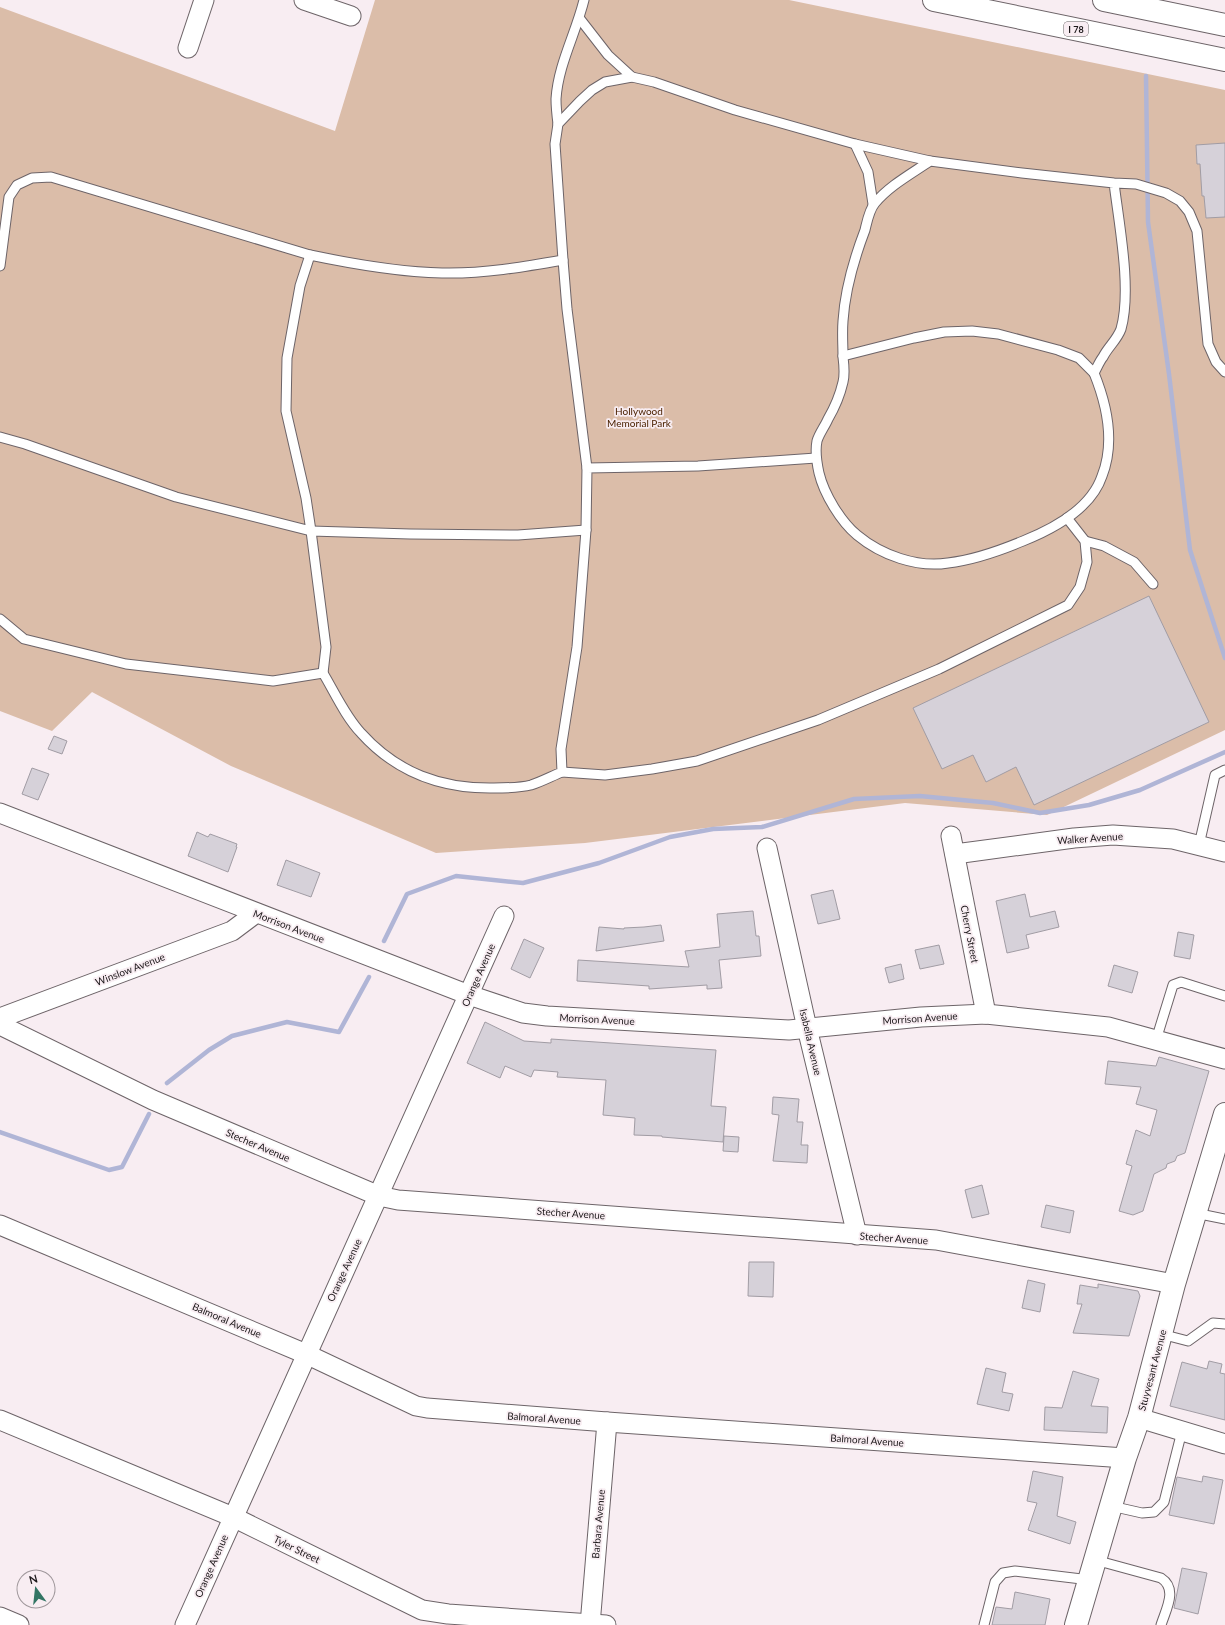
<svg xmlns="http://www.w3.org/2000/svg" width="1225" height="1625" viewBox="0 0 1225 1625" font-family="Lato,sans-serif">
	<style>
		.green { fill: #dbbda9 }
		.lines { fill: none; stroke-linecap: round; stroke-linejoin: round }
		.stream { stroke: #b0b5d6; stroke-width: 4.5 }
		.building { fill: #d6d1d9; stroke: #a19ca4 }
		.service-casing { stroke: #6d6468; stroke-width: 11 }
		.minor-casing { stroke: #6d6468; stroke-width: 21 }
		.secondary-casing { stroke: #6d6468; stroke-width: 24 }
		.motorway-casing { stroke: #6d6468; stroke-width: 24 }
		.service { stroke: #fff; stroke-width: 9 }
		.minor { stroke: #fff; stroke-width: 19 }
		.secondary { stroke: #fff; stroke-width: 22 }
		.motorway { stroke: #fff; stroke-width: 22 }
		.labels { text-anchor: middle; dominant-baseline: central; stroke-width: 3.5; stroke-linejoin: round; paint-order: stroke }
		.shield { fill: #f8edf2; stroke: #5e585b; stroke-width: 1 }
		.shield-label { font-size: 9px; font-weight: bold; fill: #1c181a }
		.park-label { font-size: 10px; fill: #4a2100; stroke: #f8edf2 }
		.street-label { font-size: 10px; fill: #1c181a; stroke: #f8edf2 }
	</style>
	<rect width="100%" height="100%" fill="#f8edf2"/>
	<polygon class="green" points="375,0 789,0 1225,90 1225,730 1047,815 905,803 585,843 436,853 231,766 92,692 52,731 0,711 0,7 335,131"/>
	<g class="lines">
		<g class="stream">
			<polyline points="1146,76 1148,222 1169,374 1190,550 1225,658"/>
			<polyline points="384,941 407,894 456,876 523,883 599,863 670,837 713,829 762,827 854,799 920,796 993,803 1040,813 1089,805 1140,790 1225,752"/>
			<polyline points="167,1083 209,1050 232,1036 287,1022 339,1032 369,977"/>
			<polyline points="0,1132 109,1170 122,1167 149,1114"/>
		</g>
	</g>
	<g class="building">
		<polygon points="1225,143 1225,217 1206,218 1204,196 1202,196 1200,164 1197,164 1196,145"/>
		<polygon points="1149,596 1209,722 1034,805 1016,767 986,782 973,755 942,769 913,708"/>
		<polygon points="54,736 67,741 62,754 48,749"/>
		<polygon points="32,768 49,774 38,800 22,794"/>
		<polygon points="197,832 208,837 210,834 237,844 236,847 237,847 228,872 188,856"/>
		<polygon points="286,860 320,873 311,897 277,885"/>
		<polygon points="833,890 840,919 818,924 811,895"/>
		<polygon points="1025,894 1030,917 1055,911 1059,927 1026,935 1029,948 1007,953 996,901"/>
		<polygon points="753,911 756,936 759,936 761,956 719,960 722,988 707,989 707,985 649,989 649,986 577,981 578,960 689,967 685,951 720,947 717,914"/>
		<polygon points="661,925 664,941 596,951 599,927 624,929 624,928 644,927"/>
		<polygon points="1178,932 1194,935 1190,959 1174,956"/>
		<polygon points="524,939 544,948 530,978 511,969"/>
		<polygon points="939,945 944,964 920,969 915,950"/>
		<polygon points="901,964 904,979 889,983 885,968"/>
		<polygon points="1114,965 1138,972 1132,993 1108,986"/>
		<polygon points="485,1022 524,1041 551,1043 551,1039 716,1050 711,1106 726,1107 723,1142 662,1137 662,1136 634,1135 635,1118 603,1115 606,1080 557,1077 558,1072 534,1070 531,1077 505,1066 500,1078 467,1063"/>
		<polygon points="1159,1057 1209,1071 1185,1153 1177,1156 1175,1161 1167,1164 1166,1168 1154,1174 1143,1211 1133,1215 1119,1211 1132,1166 1126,1164 1136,1130 1150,1136 1157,1110 1136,1104 1141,1087 1105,1084 1108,1061 1156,1066"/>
		<polygon points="773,1097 799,1099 797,1122 803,1122 801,1145 808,1145 807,1163 773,1161 779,1115 772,1114"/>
		<polygon points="724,1136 739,1137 738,1152 723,1151"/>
		<polygon points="982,1185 989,1214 972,1218 965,1190"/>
		<polygon points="1046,1205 1074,1211 1070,1233 1041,1227"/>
		<polygon points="749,1262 774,1262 773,1297 748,1296"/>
		<polygon points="1028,1280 1045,1284 1040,1312 1022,1308"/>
		<polygon points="1098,1284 1138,1291 1140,1296 1129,1336 1073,1333 1082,1304 1077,1304 1080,1285 1098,1288"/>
		<polygon points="1209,1361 1222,1364 1220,1373 1225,1374 1225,1420 1170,1406 1182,1362 1207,1369"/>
		<polygon points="986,1368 1006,1373 1002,1392 1013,1394 1009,1411 977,1404"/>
		<polygon points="1073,1371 1099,1379 1091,1406 1108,1407 1107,1433 1044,1430 1045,1407 1062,1408"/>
		<polygon points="1033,1471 1063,1477 1057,1516 1076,1522 1070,1544 1028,1530 1037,1503 1027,1501"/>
		<polygon points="1203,1476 1223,1480 1214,1524 1169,1515 1177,1477 1202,1482"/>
		<polygon points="1182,1568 1207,1573 1198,1614 1174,1608"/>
		<polygon points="1015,1592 1050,1599 1045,1625 992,1625 996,1607 1012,1609"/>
	</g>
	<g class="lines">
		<defs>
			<g id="service">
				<polyline points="580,19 608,55 632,77"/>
				<path d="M 558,124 C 557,116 556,108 556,99 C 558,65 576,33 584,0"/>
				<polyline points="855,144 868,172 873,204"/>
				<path d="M 1114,183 C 1119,224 1132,290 1121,329 C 1117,340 1108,347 1103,357 C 1099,362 1097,368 1094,373 C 1107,405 1115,443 1102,476 C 1091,509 1053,529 1023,541 C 999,551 974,560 948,563 C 917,568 881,555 857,535 C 841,522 824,494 819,473 C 817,464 815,451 817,441 C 819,434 825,426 828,419 C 835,407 840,395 843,382 C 845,374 844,365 843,357 C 843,345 842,333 843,321 C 845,289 854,259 865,230 C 867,222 869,210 875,203 C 889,186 911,174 930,161 L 1022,173 L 1114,183 L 1136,184 L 1166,193 L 1180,201 L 1189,212 L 1197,231 L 1208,344 L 1216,362 L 1225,372"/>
				<polyline points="563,260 567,309 587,468"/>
				<polyline points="0,266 9,197 17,185 32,178 51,177 310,255"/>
				<polyline points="843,356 914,338 944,332 972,331 998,334 1058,350 1079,358 1094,373"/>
				<path d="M 0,437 L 25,444 L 176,497 L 311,531 L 306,498 L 286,411 L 287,358 L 300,286 L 310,255 C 353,264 398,272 442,273 C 483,274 523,267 563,260 L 555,144 L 558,124 L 580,101 L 592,90 L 605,82 L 632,77 L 654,82 L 735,110 L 855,144 L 930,161"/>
				<polyline points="1085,541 1104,546 1134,562 1153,584"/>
				<path d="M 0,619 L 24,639 L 126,664 L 273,681 L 323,673 C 335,693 345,716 361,733 C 397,773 441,789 494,788 C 506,788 519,788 531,785 C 541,782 552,776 562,772 L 561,749 L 577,647 L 586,530 L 587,468 L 698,466 L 816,458"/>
				<polyline points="323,673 326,647 311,531 410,534 518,535 586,530"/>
				<polyline points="562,772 605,775 652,769 697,761 818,720 939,669 1068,605 1080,587 1087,562 1085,541 1067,518"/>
				<polyline points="1199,845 1215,775 1225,770"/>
				<polyline points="1156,1040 1173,985 1181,982 1225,996"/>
				<polyline points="1195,1213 1225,1219"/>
				<polyline points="1161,1334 1188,1341 1213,1323 1225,1324"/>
				<polyline points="1111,1506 1142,1513 1154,1512 1164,1502 1182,1431"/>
				<path d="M 1095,1560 L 1161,1578 C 1178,1589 1166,1609 1161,1625"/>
				<polyline points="984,1625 995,1582 1003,1573 1015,1571 1090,1580"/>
			</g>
			<g id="minor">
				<polyline points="304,0 351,16"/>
				<polyline points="188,48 204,0"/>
				<polyline points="0,813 469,995 523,1013 547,1016 789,1030 921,1017 986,1014 1108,1027 1225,1059"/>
				<polyline points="951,836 986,1014"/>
				<polyline points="767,848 807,1028 857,1235"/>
				<polyline points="955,854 1074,838 1113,835 1173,839 1225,852"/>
				<polyline points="0,1018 232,931 256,913"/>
				<polyline points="0,1025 153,1100 379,1196 398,1200 936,1240 1174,1284"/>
				<polyline points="0,1225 306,1354 416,1406 427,1408 607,1422 1125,1458"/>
				<polyline points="1139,1418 1225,1444"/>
				<polyline points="0,1420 233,1517 422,1610 448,1614 606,1625"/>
				<polyline points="0,1617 19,1625"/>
				<polyline points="185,1625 504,916"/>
				<polyline points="590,1625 607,1422"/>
			</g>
			<polyline id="secondary" points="1076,1625 1125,1458 1139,1418 1174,1284 1225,1114"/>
			<g id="motorway">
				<polyline points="934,0 1225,60"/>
				<polyline points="1104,0 1225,25"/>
			</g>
		</defs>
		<use href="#service" class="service-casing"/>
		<use href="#minor" class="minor-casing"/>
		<use href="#secondary" class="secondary-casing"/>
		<use href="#motorway" class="motorway-casing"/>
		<use href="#service" class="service"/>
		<use href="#minor" class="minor"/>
		<use href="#secondary" class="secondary"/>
		<use href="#motorway" class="motorway"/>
	</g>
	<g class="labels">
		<rect class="shield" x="1064" y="22" width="24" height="14" rx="3"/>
		<g class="shield-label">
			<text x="1076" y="29">I 78</text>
		</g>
		<g class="park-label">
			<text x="639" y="411">Hollywood<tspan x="639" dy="12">Memorial Park</tspan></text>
		</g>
		<g class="street-label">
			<text transform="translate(1090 838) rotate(-4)">Walker Avenue</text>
			<text transform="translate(289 926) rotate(21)">Morrison Avenue</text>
			<text transform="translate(970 934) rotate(79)">Cherry Street</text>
			<text transform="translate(130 969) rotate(-21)">Winslow Avenue</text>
			<text transform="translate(478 975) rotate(-66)">Orange Avenue</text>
			<text transform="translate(920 1018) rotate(-4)">Morrison Avenue</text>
			<text transform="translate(597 1019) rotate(3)">Morrison Avenue</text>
			<text transform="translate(811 1042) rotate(77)">Isabella Avenue</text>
			<text transform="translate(258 1145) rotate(23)">Stecher Avenue</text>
			<text transform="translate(571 1213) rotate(4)">Stecher Avenue</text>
			<text transform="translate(894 1238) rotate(4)">Stecher Avenue</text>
			<text transform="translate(344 1270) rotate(-65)">Orange Avenue</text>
			<text transform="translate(227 1320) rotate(23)">Balmoral Avenue</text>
			<text transform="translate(1152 1370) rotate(-75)">Stuyvesant Avenue</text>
			<text transform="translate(544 1418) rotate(4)">Balmoral Avenue</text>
			<text transform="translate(867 1440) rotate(4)">Balmoral Avenue</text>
			<text transform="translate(598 1524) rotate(-85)">Barbara Avenue</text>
			<text transform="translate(297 1549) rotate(26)">Tyler Street</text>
			<text transform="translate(211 1566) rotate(-66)">Orange Avenue</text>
		</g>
	</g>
	<g transform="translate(36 1589) rotate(345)"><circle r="19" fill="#f8edf2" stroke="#a0989c"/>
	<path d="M0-3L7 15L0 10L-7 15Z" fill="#337564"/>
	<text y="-6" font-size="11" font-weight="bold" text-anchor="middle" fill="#1c181a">N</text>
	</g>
</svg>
